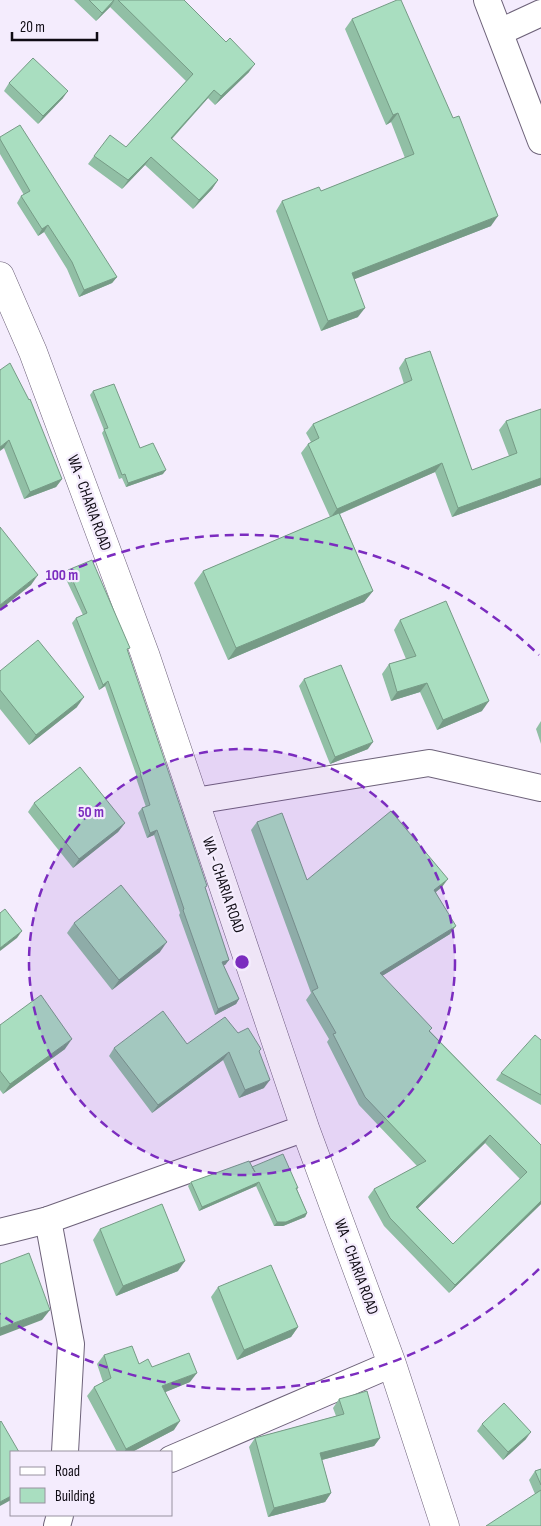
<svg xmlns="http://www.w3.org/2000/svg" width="541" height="1526" viewBox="0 0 541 1526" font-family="'Sofia Sans Condensed',sans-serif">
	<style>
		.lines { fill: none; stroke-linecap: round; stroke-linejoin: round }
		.street-casing { stroke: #6d6279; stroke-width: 28 }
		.secondary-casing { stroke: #6d6279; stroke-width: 29 }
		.street { stroke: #fff; stroke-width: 26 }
		.secondary { stroke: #fff; stroke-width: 28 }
		.wall { fill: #91bfa5; fill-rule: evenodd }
		.shaded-wall { fill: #769b86 }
		.building { fill: #a9dec0; stroke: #769b86; fill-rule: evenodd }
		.ring { fill: none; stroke: #7b2cbf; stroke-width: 2.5; stroke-dasharray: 9 6 }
		.labels { text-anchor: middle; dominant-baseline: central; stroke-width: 4.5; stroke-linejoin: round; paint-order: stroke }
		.street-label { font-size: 16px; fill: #0f0b14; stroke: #f4ecfd }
		.centre { fill: #7b2cbf; stroke: #f4ecfd; stroke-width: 2.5 }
		.ring-label { font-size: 15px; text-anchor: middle; font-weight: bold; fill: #7b2cbf; stroke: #f4ecfd; stroke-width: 4.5; stroke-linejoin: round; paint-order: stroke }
	</style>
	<rect width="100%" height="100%" fill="#f4ecfd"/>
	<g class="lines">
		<defs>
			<g id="street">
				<polyline points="487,0 541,141"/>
				<polyline points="500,32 541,13"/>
				<polyline points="195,801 429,763 541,788"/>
				<polyline points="48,1220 71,1344 65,1452"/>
				<polyline points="0,1232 48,1220 305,1128"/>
				<polyline points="171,1459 392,1364"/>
				<polyline points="57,1526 60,1515"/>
			</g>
			<polyline id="secondary" points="0,276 33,352 145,654 305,1128 392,1364 445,1526"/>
		</defs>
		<use href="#street" class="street-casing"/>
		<use href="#secondary" class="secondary-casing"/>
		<use href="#street" class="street"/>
		<use href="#secondary" class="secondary"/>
	</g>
	<g class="wall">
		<polygon points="74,0 184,0 249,72 215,105 208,98 172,139 218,180 212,189 193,209 145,165 122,189 88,164 94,156 126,147 186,81 110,7 96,21"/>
		<polygon points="352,19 491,226 354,279 358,317 321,331 276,211 282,201 321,191 405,158 391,122 386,125 345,29"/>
		<polygon points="9,83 63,98 38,124 4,91"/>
		<polygon points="0,137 117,277 112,283 79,297 67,269 44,232 38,236 17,203 21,196 24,195 0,154"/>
		<polygon points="405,359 472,470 509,456 499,430 506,421 541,409 541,485 452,517 435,472 340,514 373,591 364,602 228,660 194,583 203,571 330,517 301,453 308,444 311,442 306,433 313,424 404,384 399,368"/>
		<polygon points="0,370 62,479 56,487 24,499 4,448"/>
		<polygon points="93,391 140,448 163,474 126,487 122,478 119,479 102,433 104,430 90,395"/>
		<polygon points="68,570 128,652 229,960 225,965 223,965 239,999 236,1004 215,1015 179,915 180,913 154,835 147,838 138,813 142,808 146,807 136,778 137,777 105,686 99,690 72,623 76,618 83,615 64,575"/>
		<polygon points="400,620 482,711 437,730 420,692 391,701 382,674 389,664 406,659 394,630"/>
		<polygon points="0,671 77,707 29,745 0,709"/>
		<polygon points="304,679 368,749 330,764 299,686"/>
		<polygon points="541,721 541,744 536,729"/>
		<polygon points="34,803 125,823 118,832 73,868 28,812"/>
		<path d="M 257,822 L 307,880 L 442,887 L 436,892 L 450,934 L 382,976 L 430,1031 L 541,1145 L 541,1204 L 449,1293 L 384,1226 L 368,1197 L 374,1189 L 417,1166 L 359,1105 L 327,1042 L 329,1039 L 306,1000 L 311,993 L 251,830 ZM 485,1143 L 520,1179 L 453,1244 L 418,1208 Z"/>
		<polygon points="74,923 160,952 112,990 67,933"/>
		<polygon points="0,1025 65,1049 3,1094 0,1090"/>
		<polygon points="238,1033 261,1049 259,1052 264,1088 239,1098 223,1060 152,1113 109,1056 114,1048 187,1044"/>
		<polygon points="541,1040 541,1105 496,1080 501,1073"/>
		<polygon points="252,1167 298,1188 297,1189 307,1213 305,1217 283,1226 274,1226 256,1186 199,1211 188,1186 191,1182"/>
		<polygon points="100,1229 178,1271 116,1296 93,1240"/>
		<polygon points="218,1287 298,1327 291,1337 237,1360 211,1297"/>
		<polygon points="104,1355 152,1367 190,1382 165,1392 174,1430 132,1452 117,1452 87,1396 94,1387 103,1382 97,1364"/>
		<polygon points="339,1399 380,1438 374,1446 322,1460 331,1493 325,1502 268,1517 249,1447 255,1438 336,1416 333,1408"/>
		<polygon points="482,1424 526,1439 503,1460 477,1431"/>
		<polygon points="541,1469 541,1526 535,1494 529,1480 535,1471"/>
	</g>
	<g class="shaded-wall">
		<polygon points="115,0 110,7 96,21 102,13"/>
		<polygon points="255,64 249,72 215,105 221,96"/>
		<polygon points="214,90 208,98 165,146 171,138"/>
		<polygon points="68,91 63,98 38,124 43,116"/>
		<polygon points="398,113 391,122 386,125 393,115"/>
		<polygon points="151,157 145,165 122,189 128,180"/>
		<polygon points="218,180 212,189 193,209 199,200"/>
		<polygon points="498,216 491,226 345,283 352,273"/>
		<polygon points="48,225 44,232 38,236 42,229"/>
		<polygon points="117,277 112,283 79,297 84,290"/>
		<polygon points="365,308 358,317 321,331 328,321"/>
		<polygon points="9,440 4,448 0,451 0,447"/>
		<polygon points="442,463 435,472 330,518 337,509"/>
		<polygon points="166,470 163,474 126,487 128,483"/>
		<polygon points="541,478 541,485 452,517 458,508"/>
		<polygon points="62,479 56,487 24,499 30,492"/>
		<polygon points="38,575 31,585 0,610 0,605"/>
		<polygon points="373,591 364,602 228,660 236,648"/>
		<polygon points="108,681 105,686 99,690 103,685"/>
		<polygon points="427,683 420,692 391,701 397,692"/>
		<polygon points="84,697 77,707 29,745 36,735"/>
		<polygon points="489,701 482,711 437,730 443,720"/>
		<polygon points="373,742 368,749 330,764 335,757"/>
		<polygon points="125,823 118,832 73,868 79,859"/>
		<polygon points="157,830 154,835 147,838 150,833"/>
		<polygon points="448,879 442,887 428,898 434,890"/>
		<polygon points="456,926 450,934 374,981 380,973"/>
		<polygon points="22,931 17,938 0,951 0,948"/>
		<polygon points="167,942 160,952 112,990 119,980"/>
		<polygon points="229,960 225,965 218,967 222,962"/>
		<polygon points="239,999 236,1004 215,1015 218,1009"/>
		<polygon points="72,1039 65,1049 3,1094 10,1084"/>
		<polygon points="229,1052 223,1060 152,1113 158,1105"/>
		<polygon points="270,1080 264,1088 239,1098 245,1090"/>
		<polygon points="490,1135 485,1143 411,1215 416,1207"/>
		<polygon points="259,1182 256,1186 199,1211 202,1207"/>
		<polygon points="541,1201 541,1204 449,1293 455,1285"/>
		<polygon points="307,1213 305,1217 283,1226 274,1226 277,1222"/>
		<polygon points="185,1261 178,1271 116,1296 123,1286"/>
		<polygon points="50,1310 42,1320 0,1336 0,1328"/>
		<polygon points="298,1327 291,1337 237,1360 244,1350"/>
		<polygon points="197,1373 190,1382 156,1396 162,1386"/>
		<polygon points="180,1421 174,1430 132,1452 124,1452 126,1449"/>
		<polygon points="531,1432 526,1439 503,1460 508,1452"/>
		<polygon points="380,1438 374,1446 314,1462 320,1453"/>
		<polygon points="331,1493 325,1502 268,1517 274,1508"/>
		<polygon points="11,1496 11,1500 0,1506 0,1502"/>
	</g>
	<g class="building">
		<polygon points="89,0 114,0 102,13"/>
		<polygon points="118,0 184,0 226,42 230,38 255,64 221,96 214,90 171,138 218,180 199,200 151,157 128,180 94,156 110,135 126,147 193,74"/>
		<polygon points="397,0 401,0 453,118 459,116 498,216 352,273 365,308 328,321 282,201 319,187 321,191 414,154 398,113 393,115 352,19"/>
		<polygon points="33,58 68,91 43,116 9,83"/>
		<polygon points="20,125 117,277 84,290 72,262 48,225 42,229 21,196 30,191 0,139 0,137"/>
		<polygon points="430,351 472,470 517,453 506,421 541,409 541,478 458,508 442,463 337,509 308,444 319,438 313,424 412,380 405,359"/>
		<polygon points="10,363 29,400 30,399 62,479 30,492 9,440 0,447 0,370"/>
		<polygon points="114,384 140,448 153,443 166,470 128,483 125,474 122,475 104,429 108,428 93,391"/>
		<polygon points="339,513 373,591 236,648 203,571"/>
		<polygon points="0,527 38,575 0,605"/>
		<polygon points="92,560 130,648 127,649 207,886 205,887 229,960 222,962 239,999 218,1009 183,910 184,909 157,830 150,833 142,808 150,805 140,773 141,773 108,681 103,685 76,618 87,613 68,570"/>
		<polygon points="446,601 489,701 443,720 427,683 397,692 389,664 416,656 400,620"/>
		<polygon points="38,640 84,697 36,735 0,690 0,671"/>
		<polygon points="341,665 373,742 335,757 304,679"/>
		<polygon points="80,767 125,823 79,859 34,803"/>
		<path d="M 391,811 L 448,879 L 434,890 L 456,926 L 380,973 L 432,1028 L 429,1031 L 541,1145 L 541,1201 L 455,1285 L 390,1218 L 374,1189 L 426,1161 L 365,1097 L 333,1034 L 336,1033 L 312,991 L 318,988 L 257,822 L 282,813 L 307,880 ZM 490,1135 L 527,1172 L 453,1244 L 416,1207 Z"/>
		<polygon points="121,885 167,942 119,980 74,923"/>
		<polygon points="5,909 22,931 0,948 0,913"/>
		<polygon points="41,995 72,1039 10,1084 0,1071 0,1025"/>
		<polygon points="163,1011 187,1044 225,1017 238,1033 248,1028 261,1049 259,1051 270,1080 245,1090 229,1052 158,1105 114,1048"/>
		<polygon points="535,1035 541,1040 541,1095 501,1073"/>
		<polygon points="283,1154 298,1188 296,1188 307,1213 286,1222 277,1222 259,1182 202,1207 191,1182 249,1161 255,1172 252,1167"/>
		<polygon points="162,1204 185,1261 123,1286 100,1229"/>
		<polygon points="29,1253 50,1310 0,1328 0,1264"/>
		<polygon points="271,1265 298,1327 244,1350 218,1287"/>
		<polygon points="132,1346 139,1364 148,1359 152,1367 189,1353 197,1373 162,1386 180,1421 126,1449 94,1387 111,1378 104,1355"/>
		<polygon points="367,1391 380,1438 320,1453 331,1493 274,1508 255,1438 344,1414 339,1399"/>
		<polygon points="504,1403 531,1432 508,1452 482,1424"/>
		<polygon points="1,1421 19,1452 11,1452 11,1496 0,1502 0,1422"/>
		<polygon points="541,1469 541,1485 535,1471"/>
		<polygon points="541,1490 541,1526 486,1526"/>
	</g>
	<circle cx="242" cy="962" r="213" fill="#7b2cbf" fill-opacity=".12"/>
	<g class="ring">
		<circle cx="242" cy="962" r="213"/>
		<path d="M539 1269A427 427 0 0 1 0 1314M0 610A427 427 0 0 1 539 655"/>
	</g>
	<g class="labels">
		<g class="street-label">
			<text transform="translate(89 503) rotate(70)">WA - CHARIA ROAD</text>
			<text transform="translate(223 885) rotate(71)">WA - CHARIA ROAD</text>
			<text transform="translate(356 1267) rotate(70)">WA - CHARIA ROAD</text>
		</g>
	</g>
	<circle cx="242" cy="962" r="8" class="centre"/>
	<g class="ring-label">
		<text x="62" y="580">100 m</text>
		<text x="91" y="817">50 m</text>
	</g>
	<rect x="10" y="1451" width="162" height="65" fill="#f4ecfd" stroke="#9892a0"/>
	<rect x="20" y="1467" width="25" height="8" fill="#ffffff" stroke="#9892a0"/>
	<text x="55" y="1476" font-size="15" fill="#0f0b14">Road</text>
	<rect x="20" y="1488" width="25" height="15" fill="#a9dec0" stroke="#9892a0"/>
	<text x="55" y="1501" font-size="15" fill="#0f0b14">Building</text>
	<path d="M12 32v8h85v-8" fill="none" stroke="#0f0b14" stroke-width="2.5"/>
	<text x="20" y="32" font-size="15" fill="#0f0b14" stroke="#f4ecfd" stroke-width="4" paint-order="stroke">20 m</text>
</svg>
